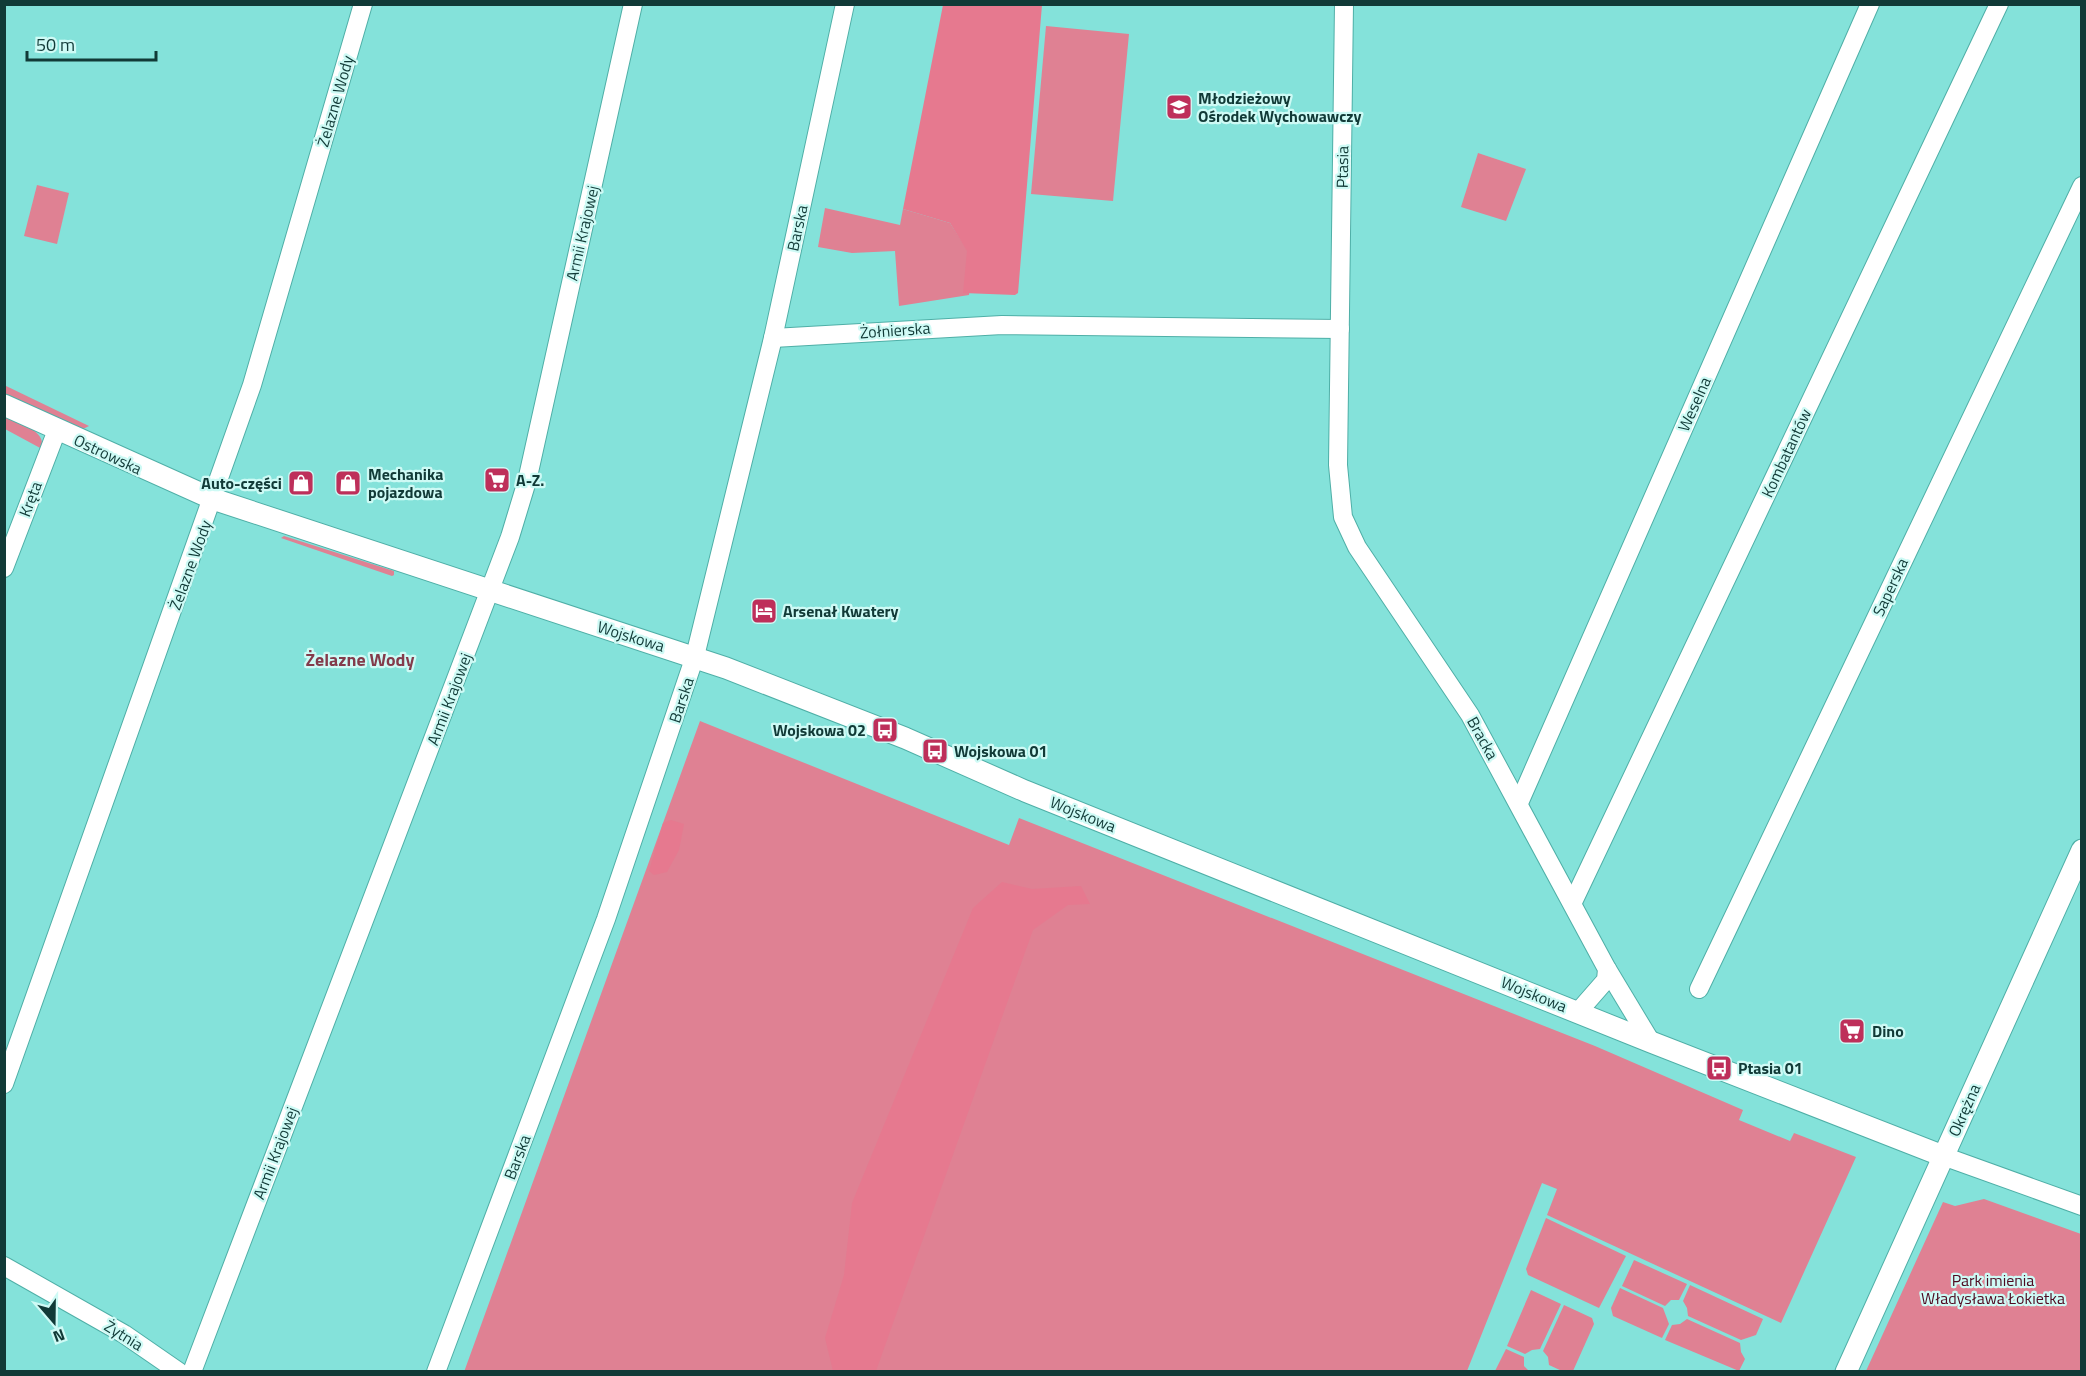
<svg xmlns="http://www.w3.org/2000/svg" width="2086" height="1376" viewBox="0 0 2086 1376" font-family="'Titillium Web',sans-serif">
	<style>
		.green { fill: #df8193 }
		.forest { fill: #e6798f }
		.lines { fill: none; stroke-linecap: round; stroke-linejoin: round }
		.minor-casing { stroke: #4fafa7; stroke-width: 20 }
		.tertiary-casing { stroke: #4fafa7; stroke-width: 23 }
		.minor { stroke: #fff; stroke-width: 18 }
		.tertiary { stroke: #fff; stroke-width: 21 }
		.labels { text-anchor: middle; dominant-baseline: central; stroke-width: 4.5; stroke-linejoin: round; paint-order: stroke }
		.poi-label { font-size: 16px; font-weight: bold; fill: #113a37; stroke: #cefaf5; text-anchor: start }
		.street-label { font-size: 16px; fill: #113a37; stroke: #cefaf5 }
		.park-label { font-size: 16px; fill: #4f0a20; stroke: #cefaf5 }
		.neighbourhood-label { font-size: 18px; font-weight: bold; fill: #833b4b; stroke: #cefaf5 }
	</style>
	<rect width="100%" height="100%" fill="#84e2da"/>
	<g class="green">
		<polygon points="1046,26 1129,34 1113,201 1031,194"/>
		<polygon points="1478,153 1526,169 1506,221 1461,207"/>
		<polygon points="37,185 69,193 57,244 24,236"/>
		<polygon points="825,208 900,225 903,209 950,223 973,259 969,295 899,306 895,251 852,253 818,247"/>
		<polygon points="4,385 89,426 81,430 5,394"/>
		<path d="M 5,417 C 19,424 46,429 42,449 L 5,429 Z"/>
		<polygon points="284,536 394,571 394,575 392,576 281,538"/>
		<polygon points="700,721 1009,845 1019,818 1595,1046 1743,1110 1739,1120 1790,1141 1794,1133 1856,1157 1781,1323 1547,1215 1557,1189 1542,1183 1467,1371 464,1372"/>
		<polygon points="1984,1199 2081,1234 2081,1371 1866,1371 1943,1202 1955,1206"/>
		<polygon points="1546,1218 1626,1256 1599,1308 1528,1275 1526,1269"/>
		<polygon points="1634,1260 1687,1284 1679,1300 1671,1300 1665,1306 1622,1286"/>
		<polygon points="1690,1285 1763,1319 1756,1335 1741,1340 1688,1316 1687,1308 1683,1301"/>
		<polygon points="1620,1288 1663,1308 1669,1324 1662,1338 1613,1316 1611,1308"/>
		<polygon points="1531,1290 1561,1304 1540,1349 1532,1350 1525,1354 1507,1346"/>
		<polygon points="1564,1305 1592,1318 1594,1324 1573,1371 1562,1371 1549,1365 1548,1357 1543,1351"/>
		<polygon points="1687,1319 1740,1343 1741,1352 1745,1359 1739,1371 1665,1340 1672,1325 1680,1324"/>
		<polygon points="1506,1349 1524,1357 1524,1366 1529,1371 1495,1371"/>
	</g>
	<g class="forest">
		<polygon points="943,5 1042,5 1018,293 1015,295 963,293 967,251 950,223 903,209"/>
		<polygon points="671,820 684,824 679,850 667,872 654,875 649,871 663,823"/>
		<polygon points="1002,882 1032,889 1081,886 1090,904 1068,905 1033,930 876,1371 833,1371 825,1338 844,1275 852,1203 973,908"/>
	</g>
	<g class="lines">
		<defs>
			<g id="minor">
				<polyline points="1344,4 1338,465 1343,517 1357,547 1470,715 1607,969 1606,980 1578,1012"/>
				<polyline points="773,338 1002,325 1340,329"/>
				<polyline points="4,568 57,430"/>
				<polyline points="1519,803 1870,4"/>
				<polyline points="1573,902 1999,4"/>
				<polyline points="1607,969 1651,1042"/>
				<polyline points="1699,989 2082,186"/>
				<polyline points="4,1084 252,385 363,4"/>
				<polyline points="1943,1156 2082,1206"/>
				<polyline points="4,1266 124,1334 179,1372"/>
				<polyline points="192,1372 510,537 527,481 633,4"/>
				<polyline points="436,1372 606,919 695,656 773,338 845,4"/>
			</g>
			<g id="tertiary">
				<polyline points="4,405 213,499 726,668 905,738 1025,791 1651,1042 1943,1156"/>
				<polyline points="1846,1372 2082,850"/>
			</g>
		</defs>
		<use href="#minor" class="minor-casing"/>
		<use href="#tertiary" class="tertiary-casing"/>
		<use href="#minor" class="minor"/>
		<use href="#tertiary" class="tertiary"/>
	</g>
	<defs>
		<symbol id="school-square" viewBox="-11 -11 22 22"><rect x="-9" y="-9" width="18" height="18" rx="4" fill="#be2f5a" stroke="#cefaf5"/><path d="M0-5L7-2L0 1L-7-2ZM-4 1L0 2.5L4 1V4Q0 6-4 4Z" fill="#fff"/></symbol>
		<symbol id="supermarket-square" viewBox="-11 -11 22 22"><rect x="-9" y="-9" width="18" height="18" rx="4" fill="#be2f5a" stroke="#cefaf5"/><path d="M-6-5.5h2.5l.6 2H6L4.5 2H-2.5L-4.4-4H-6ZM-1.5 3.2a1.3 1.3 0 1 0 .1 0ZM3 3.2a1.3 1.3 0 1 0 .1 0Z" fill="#fff"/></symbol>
		<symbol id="shop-square" viewBox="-11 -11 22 22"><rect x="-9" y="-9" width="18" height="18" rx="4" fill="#be2f5a" stroke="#cefaf5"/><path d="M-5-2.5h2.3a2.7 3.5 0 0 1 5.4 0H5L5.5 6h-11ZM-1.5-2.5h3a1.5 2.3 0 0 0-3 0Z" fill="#fff"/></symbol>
		<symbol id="hotel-square" viewBox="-11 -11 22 22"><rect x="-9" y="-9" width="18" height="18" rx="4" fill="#be2f5a" stroke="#cefaf5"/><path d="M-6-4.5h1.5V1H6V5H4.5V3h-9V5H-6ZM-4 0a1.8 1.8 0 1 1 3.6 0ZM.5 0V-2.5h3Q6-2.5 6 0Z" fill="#fff"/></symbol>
		<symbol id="bus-square" viewBox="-11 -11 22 22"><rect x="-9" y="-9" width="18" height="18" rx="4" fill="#be2f5a" stroke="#cefaf5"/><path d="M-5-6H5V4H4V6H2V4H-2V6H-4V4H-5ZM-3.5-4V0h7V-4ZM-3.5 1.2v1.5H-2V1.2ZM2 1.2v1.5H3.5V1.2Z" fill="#fff"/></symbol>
	</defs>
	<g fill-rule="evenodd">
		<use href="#school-square" x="1164" y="92" width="30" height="30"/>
		<use href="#supermarket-square" x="482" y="465" width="30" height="30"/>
		<use href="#shop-square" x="286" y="468" width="30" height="30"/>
		<use href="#shop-square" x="333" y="468" width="30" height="30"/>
		<use href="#hotel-square" x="749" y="596" width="30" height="30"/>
		<use href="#bus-square" x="870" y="715" width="30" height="30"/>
		<use href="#bus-square" x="920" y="736" width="30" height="30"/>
		<use href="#supermarket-square" x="1837" y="1016" width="30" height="30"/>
		<use href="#bus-square" x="1704" y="1053" width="30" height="30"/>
	</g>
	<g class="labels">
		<g class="poi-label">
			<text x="1198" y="98">Młodzieżowy<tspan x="1198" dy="18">Ośrodek Wychowawczy</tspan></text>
			<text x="368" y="474">Mechanika<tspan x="368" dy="18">pojazdowa</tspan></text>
			<text x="516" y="480">A-Z.</text>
			<text x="282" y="483" text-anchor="end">Auto-części</text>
			<text x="783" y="611">Arsenał Kwatery</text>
			<text x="866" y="730" text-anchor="end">Wojskowa 02</text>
			<text x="954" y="751">Wojskowa 01</text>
			<text x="1872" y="1031">Dino</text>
			<text x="1738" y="1068">Ptasia 01</text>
		</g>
		<g class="street-label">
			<text transform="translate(335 101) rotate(-74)">Żelazne Wody</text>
			<text transform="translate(1342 167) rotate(-89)">Ptasia</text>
			<text transform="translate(797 228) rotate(-78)">Barska</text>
			<text transform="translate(582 233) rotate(-77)">Armii Krajowej</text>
			<text transform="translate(895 330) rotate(-4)">Żołnierska</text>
			<text transform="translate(1694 404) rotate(-66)">Weselna</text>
			<text transform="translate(1786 453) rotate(-65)">Kombatantów</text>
			<text transform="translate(108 454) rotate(25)">Ostrowska</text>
			<text transform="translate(30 499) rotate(-69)">Kręta</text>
			<text transform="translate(190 565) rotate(-70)">Żelazne Wody</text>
			<text transform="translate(1890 587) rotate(-65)">Saperska</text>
			<text transform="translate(631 636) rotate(17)">Wojskowa</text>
			<text transform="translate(449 699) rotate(-69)">Armii Krajowej</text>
			<text transform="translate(681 700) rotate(-72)">Barska</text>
			<text transform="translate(1483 738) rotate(61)">Bracka</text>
			<text transform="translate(1083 814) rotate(22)">Wojskowa</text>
			<text transform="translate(1534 994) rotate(22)">Wojskowa</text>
			<text transform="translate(1964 1110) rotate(-66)">Okrężna</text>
			<text transform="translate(275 1153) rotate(-69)">Armii Krajowej</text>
			<text transform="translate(517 1157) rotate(-69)">Barska</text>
			<text transform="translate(124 1335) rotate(32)">Żytnia</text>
		</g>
		<g class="park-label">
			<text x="1993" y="1280">Park imienia<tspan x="1993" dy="18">Władysława Łokietka</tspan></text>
		</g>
		<g class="neighbourhood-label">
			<text x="360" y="659">Żelazne Wody</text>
		</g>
	</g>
	<rect width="2086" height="1376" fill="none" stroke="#113a37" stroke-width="12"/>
	<g transform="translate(54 1322) rotate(160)" stroke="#cefaf5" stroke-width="4.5" paint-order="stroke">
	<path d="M0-4.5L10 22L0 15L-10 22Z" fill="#113a37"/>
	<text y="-9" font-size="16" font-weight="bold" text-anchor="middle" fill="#113a37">N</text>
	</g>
	<path d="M27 51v9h129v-9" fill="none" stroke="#113a37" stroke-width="3"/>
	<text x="36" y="51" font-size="18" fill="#113a37" stroke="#cefaf5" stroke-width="4.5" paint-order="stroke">50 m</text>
</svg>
